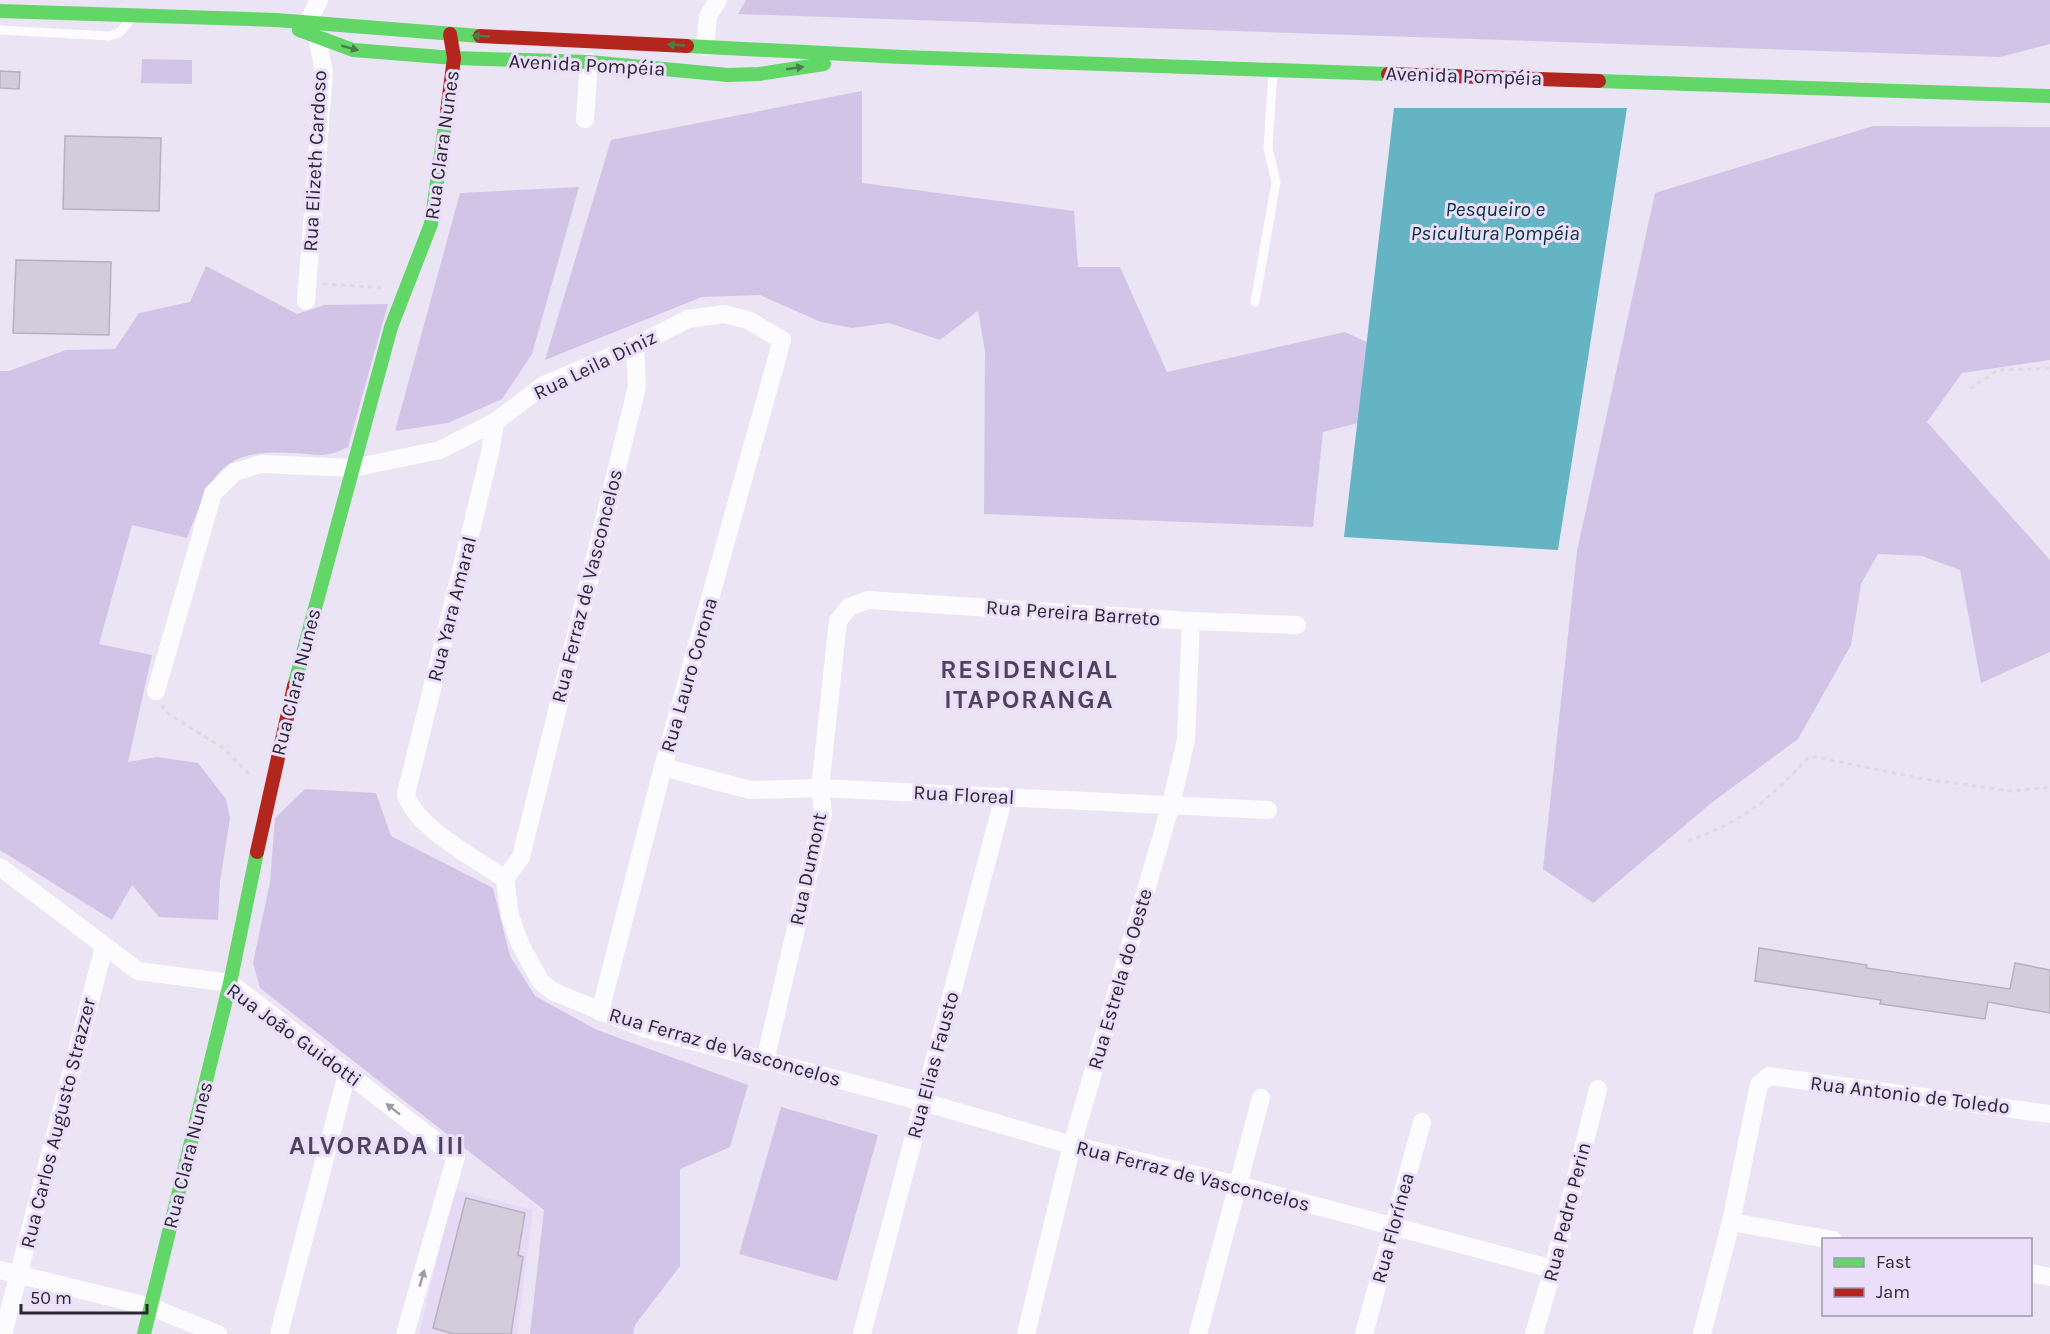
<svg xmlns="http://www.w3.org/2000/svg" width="2050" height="1334" viewBox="0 0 2050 1334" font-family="Karla,sans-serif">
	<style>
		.built { fill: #e5daf5 }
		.green { fill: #d2c4e6 }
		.water { fill: #65b4c4 }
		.building { fill: #d2ccdd; stroke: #b6b1bd; stroke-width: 1.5 }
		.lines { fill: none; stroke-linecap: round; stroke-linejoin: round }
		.path { stroke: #dddbe0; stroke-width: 3; stroke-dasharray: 4.5 4.5; stroke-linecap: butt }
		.lane { stroke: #fcfbfe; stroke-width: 9 }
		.street { stroke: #fcfbfe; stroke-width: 18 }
		.fast { stroke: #63d668; stroke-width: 14 }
		.jam { stroke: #b3261e; stroke-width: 14 }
		.oneway { fill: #477e4c }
		.oneway2 { fill: #9e9ca2 }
		.labels { text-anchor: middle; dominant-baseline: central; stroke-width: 6; stroke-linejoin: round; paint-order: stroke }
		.street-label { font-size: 20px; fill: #2b2731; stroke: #eadefb }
		.water-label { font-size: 21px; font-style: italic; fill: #00333a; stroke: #eadefb }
		.district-label { font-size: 26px; font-weight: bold; letter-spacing: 1.5px; fill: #4d435a; stroke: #eadefb }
	</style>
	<rect width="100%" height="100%" fill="#ebe4f5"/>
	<polygon class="built" points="454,1189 533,1210 517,1334 419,1334"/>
	<g class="green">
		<polygon points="746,0 2050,0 2050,44 2000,57 738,14"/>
		<polygon points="142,59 192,60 192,84 141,83"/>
		<polygon points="862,91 862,183 1074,211 1078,267 1120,267 1167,372 1345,332 1414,364 1425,406 1323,432 1313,527 984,514 985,352 978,311 940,340 889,323 852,328 821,322 760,295 702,297 545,360 611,140"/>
		<polygon points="1873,126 2050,127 2050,360 1962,373 1927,422 2050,560 2050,652 1981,683 1960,570 1922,556 1878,554 1861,584 1851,645 1798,739 1710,804 1593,903 1543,869 1577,551 1655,193"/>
		<polygon points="579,187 532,354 502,399 448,423 395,431 460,193"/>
		<path d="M 206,266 L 297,314 L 325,305 L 388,304 L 348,447 C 327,458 318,455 295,453 C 219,448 212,474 187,538 L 132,525 L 99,644 L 152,655 L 128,762 L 157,757 L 198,763 L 226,799 L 230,818 L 220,882 L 218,920 L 159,917 L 132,885 L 112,920 L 0,850 L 0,371 L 9,371 L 66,350 L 115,349 L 139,313 L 190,302 Z"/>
		<polygon points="305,789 376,793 391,836 493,888 510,956 535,996 597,1030 748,1085 730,1147 680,1169 680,1266 635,1325 633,1334 530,1334 544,1210 260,988 253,963 270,882 275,818"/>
		<polygon points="781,1107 878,1135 837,1281 739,1254"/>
	</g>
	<polygon class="water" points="1394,108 1627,108 1558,550 1344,537"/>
	<g class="building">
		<polygon points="0,71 20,72 19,89 0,88"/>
		<polygon points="65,136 161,138 159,211 63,209"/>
		<polygon points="16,260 111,262 109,335 13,333"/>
		<polygon points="1759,948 1867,965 1866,968 2010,989 2015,963 2050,970 2050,1013 1988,1002 1985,1019 1880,1004 1881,1000 1755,981"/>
		<polygon points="466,1198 525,1213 518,1255 523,1257 511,1334 454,1334 433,1328"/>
	</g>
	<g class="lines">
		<g class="path">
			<polyline points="323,284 386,288"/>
			<polyline points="1970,389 1998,370 2050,368"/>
			<polyline points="162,705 164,711 223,748 252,777"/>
			<path d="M 1688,841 C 1746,820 1768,800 1810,756 L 1919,778 L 2011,791 L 2050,787"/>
		</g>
		<g class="lane">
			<polyline points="0,30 109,36 119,33 131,19"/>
			<polyline points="1255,302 1276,182 1268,148 1273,72"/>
		</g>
		<g class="street">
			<polyline points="705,47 708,16 718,0"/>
			<polyline points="585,119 589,62"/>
			<polyline points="306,301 324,72 317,37 308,23 319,0"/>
			<polyline points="635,346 637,387 521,857 505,879 510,916 521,946 541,982 554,992 643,1028 923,1102 1072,1145 1238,1185 1553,1269"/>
			<path d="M 495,422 L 490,453 L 406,794 C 415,828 477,859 505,879"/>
			<polyline points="156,691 213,493 235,472 261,464 353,468 440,450 495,422 544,385 635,346 688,319 724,314 748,320 782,340 663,767 600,1012"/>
			<polyline points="663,767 750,790 820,788 1268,810"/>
			<polyline points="0,867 138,971 230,983 456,1157 405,1334"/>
			<polyline points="765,1061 823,813 820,788 838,621 849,607 868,600 1191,621 1297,625"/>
			<polyline points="1731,1222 1833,1240"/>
			<polyline points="0,1270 151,1307 218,1334"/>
			<polyline points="2030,1273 2050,1277"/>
			<polyline points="3,1334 104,947"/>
			<polyline points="279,1334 347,1074"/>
			<polyline points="862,1334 1004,796"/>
			<polyline points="1026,1334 1072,1145 1171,804 1186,740 1191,621"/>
			<polyline points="1198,1334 1261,1098"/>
			<polyline points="1364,1334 1422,1122"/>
			<polyline points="1534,1334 1553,1269 1598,1089"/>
			<polyline points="1702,1334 1731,1222 1759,1084 1769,1076 2050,1114"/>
		</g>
		<g class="fast">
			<polyline points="0,11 276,20 480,36"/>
			<polyline points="299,30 353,50 454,58 589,62 728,75 759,74 824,64"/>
			<polyline points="687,46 902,57 1388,74"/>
			<polyline points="1599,81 2050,96"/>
			<polyline points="294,686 391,327 431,224 447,112"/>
			<polyline points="144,1334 230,983 257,852"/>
		</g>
		<g class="jam">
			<polyline points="480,36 687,46"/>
			<polyline points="1388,74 1599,81"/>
			<polyline points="447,112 454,58 450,34"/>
			<polyline points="257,852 294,686"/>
		</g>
	</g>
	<defs><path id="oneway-solid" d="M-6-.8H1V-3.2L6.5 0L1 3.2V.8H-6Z" transform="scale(1.5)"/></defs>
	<g class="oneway">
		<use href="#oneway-solid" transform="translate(481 36) rotate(-177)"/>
		<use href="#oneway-solid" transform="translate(676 45) rotate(-177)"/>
		<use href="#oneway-solid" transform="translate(350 48) rotate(15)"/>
		<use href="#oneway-solid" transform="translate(795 68) rotate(-8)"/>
	</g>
	<g class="oneway2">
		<use href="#oneway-solid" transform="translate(393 1109) rotate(-142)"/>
		<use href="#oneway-solid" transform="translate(422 1278) rotate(-74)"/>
	</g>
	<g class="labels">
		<g class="street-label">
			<text transform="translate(587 65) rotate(3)">Avenida Pompéia</text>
			<text transform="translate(1464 76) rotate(2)">Avenida Pompéia</text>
			<text transform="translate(442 145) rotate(-82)">Rua Clara Nunes</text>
			<text transform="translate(315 161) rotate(-87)">Rua Elizeth Cardoso</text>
			<text transform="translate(595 365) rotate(-26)">Rua Leila Diniz</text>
			<text transform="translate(587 586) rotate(-76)">Rua Ferraz de Vasconcelos</text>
			<text transform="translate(452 609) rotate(-76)">Rua Yara Amaral</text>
			<text transform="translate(1073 613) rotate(4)">Rua Pereira Barreto</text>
			<text transform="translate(689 675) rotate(-74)">Rua Lauro Corona</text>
			<text transform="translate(296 682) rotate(-76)">Rua Clara Nunes</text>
			<text transform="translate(964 795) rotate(3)">Rua Floreal</text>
			<text transform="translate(808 869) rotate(-78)">Rua Dumont</text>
			<text transform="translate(1120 979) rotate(-74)">Rua Estrela do Oeste</text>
			<text transform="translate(294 1035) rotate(36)">Rua João Guidotti</text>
			<text transform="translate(725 1047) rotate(16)">Rua Ferraz de Vasconcelos</text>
			<text transform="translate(933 1065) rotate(-75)">Rua Elias Fausto</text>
			<text transform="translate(1910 1095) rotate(7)">Rua Antonio de Toledo</text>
			<text transform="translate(58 1123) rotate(-76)">Rua Carlos Augusto Strazzer</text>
			<text transform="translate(188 1155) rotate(-76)">Rua Clara Nunes</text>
			<text transform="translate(1193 1176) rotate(14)">Rua Ferraz de Vasconcelos</text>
			<text transform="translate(1567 1212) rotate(-76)">Rua Pedro Perin</text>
			<text transform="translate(1393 1228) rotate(-75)">Rua Florínea</text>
		</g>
		<g class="water-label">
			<text x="1495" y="209">Pesqueiro e<tspan x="1495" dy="24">Psicultura Pompéia</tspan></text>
		</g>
		<g class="district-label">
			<text x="1029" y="669">RESIDENCIAL<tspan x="1029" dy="30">ITAPORANGA</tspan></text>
			<text x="377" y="1145">ALVORADA III</text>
		</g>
	</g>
	<rect x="1822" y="1238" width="210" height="78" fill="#eadefb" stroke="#9e95aa" stroke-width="1.5"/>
	<rect x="1834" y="1258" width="30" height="9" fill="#63d668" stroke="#9e95aa" stroke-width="1.5"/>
	<text x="1876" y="1268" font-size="18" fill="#2b2731">Fast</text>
	<rect x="1834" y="1288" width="30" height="9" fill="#b3261e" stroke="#9e95aa" stroke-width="1.5"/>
	<text x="1876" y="1298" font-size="18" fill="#2b2731">Jam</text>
	<path d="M21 1304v9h126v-9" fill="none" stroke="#2b2731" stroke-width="3"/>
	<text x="30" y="1304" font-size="18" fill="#2b2731" stroke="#eadefb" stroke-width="4.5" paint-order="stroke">50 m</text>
</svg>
